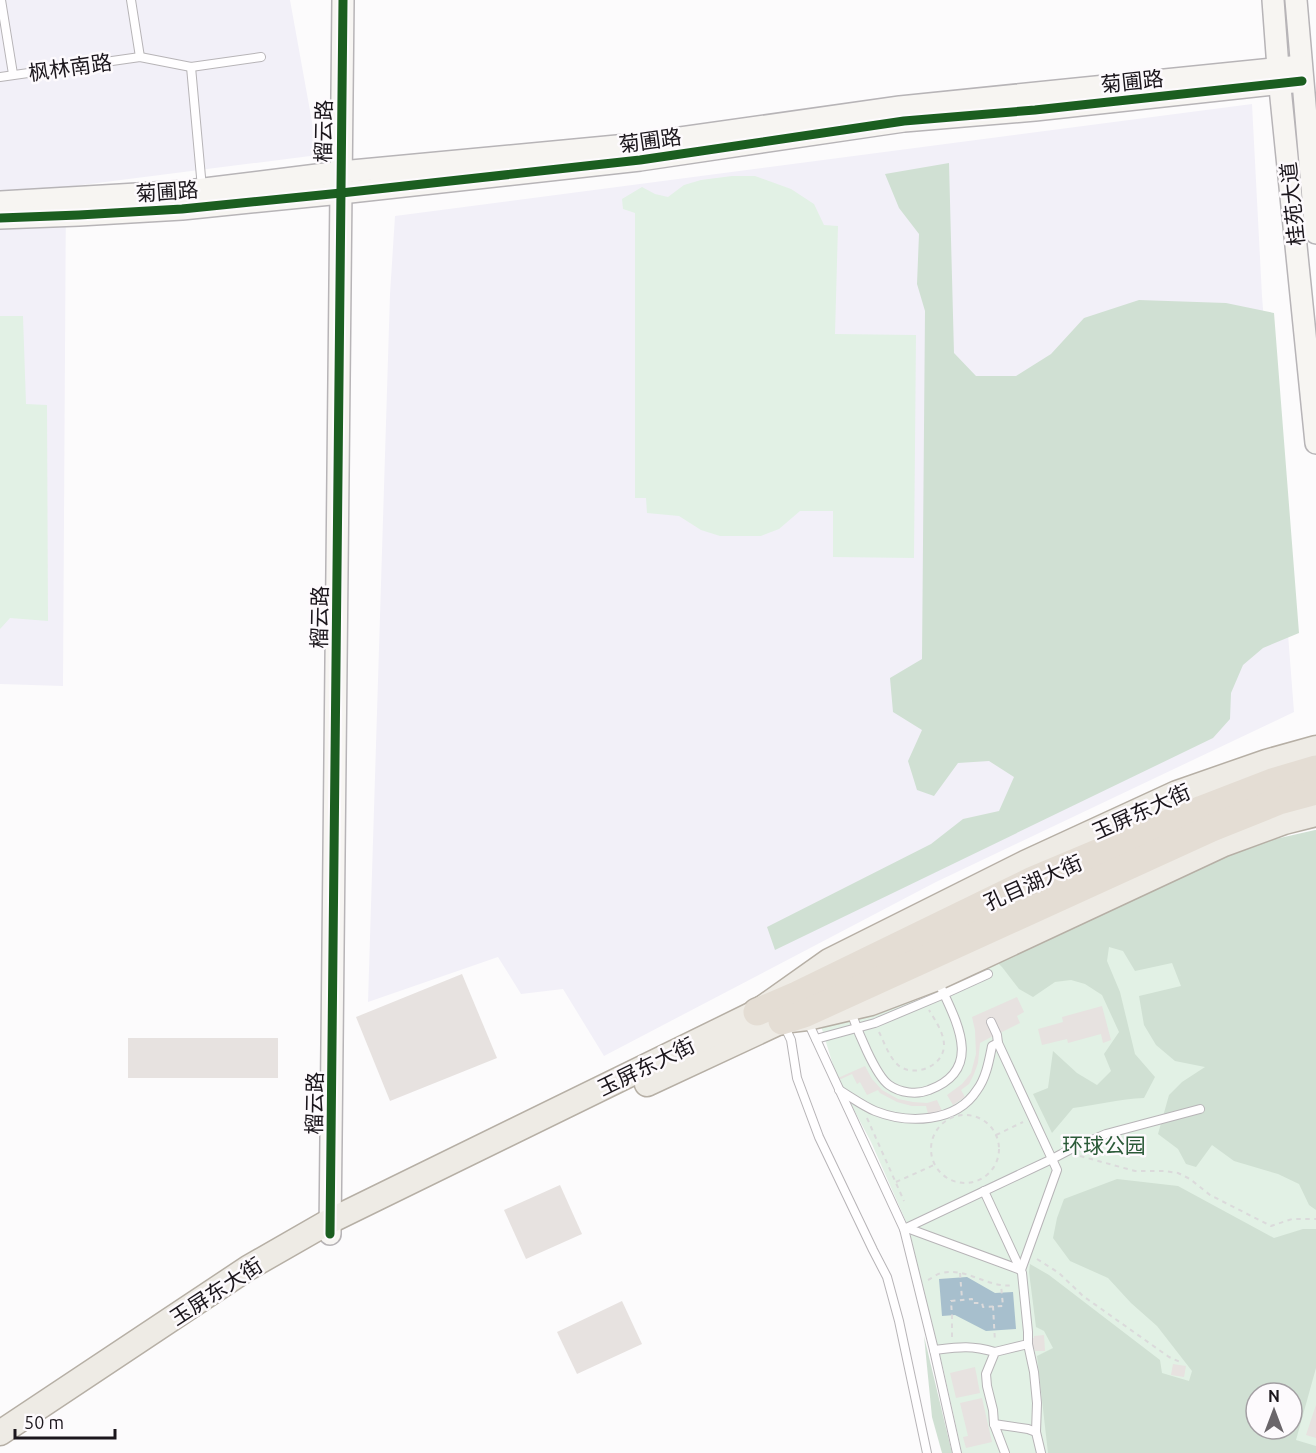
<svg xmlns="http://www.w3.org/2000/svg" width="1316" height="1453" viewBox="0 0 1316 1453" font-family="Ubuntu,'Noto Sans SC',sans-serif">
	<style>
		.education { fill: #f2f0f8 }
		.green { fill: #e2f1e5; fill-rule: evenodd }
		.forest { fill: #d0e0d3; fill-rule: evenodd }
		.water { fill: #a7bfcd }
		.building { fill: #e7e2e0 }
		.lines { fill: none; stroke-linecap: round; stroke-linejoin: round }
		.lane-casing { stroke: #b7b4b7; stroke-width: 10 }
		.secondary-casing { stroke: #b7b4b7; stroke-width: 24 }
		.primary-casing { stroke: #b6afa5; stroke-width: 27 }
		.highway-casing { stroke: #b6afa5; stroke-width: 30 }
		.path { stroke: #dbdadb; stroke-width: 2; stroke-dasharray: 4.5 4.5; stroke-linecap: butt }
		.lane { stroke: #fffeff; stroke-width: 8 }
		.secondary { stroke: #f7f5f2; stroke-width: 21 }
		.primary { stroke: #eeebe5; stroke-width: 24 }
		.highway { stroke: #e4ddd4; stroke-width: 27 }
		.cycleway-casing { stroke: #fdfafd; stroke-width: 13 }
		.cycleway { stroke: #1b5e20; stroke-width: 9 }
		.labels { text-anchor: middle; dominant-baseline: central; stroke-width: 5; stroke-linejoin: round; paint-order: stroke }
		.street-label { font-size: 21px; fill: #1b161c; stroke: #fdfafd }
		.park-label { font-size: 21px; fill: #2b5a38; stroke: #fdfafd }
	</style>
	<rect width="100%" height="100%" fill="#fcfbfc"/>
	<g class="education">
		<polygon points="0,0 290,0 318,155 66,187 63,686 0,684"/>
		<polygon points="1252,104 1262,296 1294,712 936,882 604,1056 563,989 521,994 498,957 368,1002 390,294 395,216"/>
	</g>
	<g class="green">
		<polygon points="732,176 755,176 791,189 814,204 824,225 838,226 835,334 916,335 914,558 833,557 833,511 800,511 779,529 761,536 720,536 701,530 679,516 647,513 646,498 635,498 635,213 623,209 622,199 642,187 655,194 668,197 684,185 701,180"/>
		<polygon points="0,316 23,316 26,404 47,405 48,621 10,618 0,629"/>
		<path d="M 1316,834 L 1316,1453 L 962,1453 L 944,1372 L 908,1226 L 871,1142 L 837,1078 L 821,1026 ZM 1256,1393 L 1292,1393 L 1292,1429 L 1256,1429 Z"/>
	</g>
	<g class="forest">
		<polygon points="949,163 954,353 976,376 1016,376 1051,354 1084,318 1139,300 1226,303 1274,313 1299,633 1263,648 1243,665 1231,693 1230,719 1213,738 775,950 767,927 931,844 963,819 999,811 1014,777 989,761 958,763 934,796 917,790 908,761 922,730 893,712 890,678 922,659 925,311 917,284 919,234 899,208 885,174"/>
		<path d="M 1315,830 L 1316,830 L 1316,1210 L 1309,1205 L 1299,1184 L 1278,1174 L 1234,1161 L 1212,1145 L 1196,1167 L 1186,1164 L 1178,1149 L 1158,1134 L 1169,1095 L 1182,1082 L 1205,1067 L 1175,1061 L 1156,1045 L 1144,1025 L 1139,996 L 1181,986 L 1172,963 L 1135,971 L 1123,951 L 1109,947 L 1107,961 L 1120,992 L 1135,1054 L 1155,1077 L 1144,1098 C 1120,1099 1097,1105 1073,1108 L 1052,1133 L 1033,1094 L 1048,1088 L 1053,1051 L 1077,1073 L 1097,1085 L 1111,1071 L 1104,1054 L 1119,1032 L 1102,995 L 1085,984 L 1071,980 L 1055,982 L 1033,997 L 1019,989 L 1002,967 L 991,956 L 1261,838 L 1271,840 Z"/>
		<path d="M 1117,1179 L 1178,1186 L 1274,1238 L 1303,1229 L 1316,1229 L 1316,1368 L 1296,1440 L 1316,1446 L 1316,1453 L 1048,1453 L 1037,1356 L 1053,1348 L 1044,1331 L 1036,1327 L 1029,1272 L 1030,1264 L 1049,1275 L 1160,1360 L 1162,1373 L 1189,1381 L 1192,1371 L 1157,1326 L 1131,1303 L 1108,1278 L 1070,1261 L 1053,1238 L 1057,1218 L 1064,1199 ZM 1256,1393 L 1292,1393 L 1292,1429 L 1256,1429 Z"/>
		<polygon points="924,1336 952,1453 942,1453 932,1417"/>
	</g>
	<polygon class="water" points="967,1277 995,1293 1013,1292 1016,1329 986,1331 955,1315 942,1316 939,1279"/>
	<g class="building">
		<polygon points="462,974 497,1058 390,1101 356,1017"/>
		<polygon points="1017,997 1024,1012 1017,1016 1020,1023 1000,1033 993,1018 986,1021 993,1036 980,1043 978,1063 974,1074 969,1084 961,1090 965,1097 953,1105 947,1095 962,1084 971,1073 976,1054 975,1030 972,1017"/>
		<polygon points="1102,1006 1111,1040 1103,1043 1101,1034 1068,1043 1067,1039 1042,1045 1038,1029 1063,1022 1062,1017"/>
		<rect x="128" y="1038" width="150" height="40"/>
		<polygon points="865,1066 872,1079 882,1090 898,1099 913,1102 927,1103 937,1100 942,1111 928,1114 926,1106 912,1106 897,1102 880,1093 878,1090 867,1095 860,1082 857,1084 852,1074 839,1080 838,1078"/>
		<polygon points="560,1185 582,1234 526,1259 504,1210"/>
		<polygon points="622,1301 642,1344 577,1374 557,1332"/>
		<polygon points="1044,1335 1045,1351 1035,1351 1035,1349 1032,1349 1032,1338 1034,1338 1034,1336"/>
		<polygon points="1173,1364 1186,1366 1184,1377 1171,1375"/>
		<polygon points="975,1367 980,1393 956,1398 950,1373"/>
		<polygon points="982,1398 992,1442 966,1448 963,1437 968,1436 960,1403"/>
		<polygon points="1316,1405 1316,1438 1306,1435"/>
	</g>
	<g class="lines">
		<defs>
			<g id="lane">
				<polyline points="1,0 13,74"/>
				<polyline points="131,0 140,57"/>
				<polyline points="191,67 202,188"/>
				<polyline points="0,77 140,57 191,67 261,57"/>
				<path d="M 851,1012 C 857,1029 875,1075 889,1085 C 900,1093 917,1095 929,1090 C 986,1069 955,1019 938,981"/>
				<polyline points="807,1020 904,1229 934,1350 957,1453"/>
				<polyline points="784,1025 791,1040 797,1078 819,1137 873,1250 887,1277 899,1321 927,1453"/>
				<polyline points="816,1039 875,1023 944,994 988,974"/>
				<path d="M 839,1090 C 851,1097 863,1106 875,1111 C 908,1124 956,1123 977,1090 C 986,1078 989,1061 992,1046 L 998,1043"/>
				<polyline points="984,1191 1022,1273 1028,1332 1028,1344 995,1352 986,1374 987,1386 993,1410 994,1424 1005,1453"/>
				<polyline points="907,1228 1021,1270 1057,1170 1052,1159 1071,1149 1106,1134 1200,1109"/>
				<polyline points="904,1229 1052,1159 998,1043 997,1035 991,1022"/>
				<polyline points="1028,1344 1034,1372 1037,1403 1036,1432 1041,1453"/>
				<path d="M 934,1350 C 959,1347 970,1345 995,1352"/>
				<polyline points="994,1424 1028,1429 1036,1432"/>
			</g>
			<g id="secondary">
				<polyline points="1273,0 1278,68 1316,443"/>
				<polyline points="1296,0 1316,233"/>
				<polyline points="0,202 188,191 341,172 638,144 900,107 1301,66"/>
				<polyline points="0,218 79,215 182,209 341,193 640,160 904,121 1035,110 1302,81"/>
				<polyline points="330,1234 343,0"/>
			</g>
			<g id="primary">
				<polyline points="647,1084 782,1021 807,1018 871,1003 937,978 1224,844 1284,822 1316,814"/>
				<polyline points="0,1433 248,1268 330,1221 757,1012 829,961 1025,863 1177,793 1266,762 1316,748"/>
			</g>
			<g id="highway">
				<polyline points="757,1012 797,995 1033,880 1202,809 1272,782 1316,769"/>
				<polyline points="782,1021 804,1014 1212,828 1279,801 1316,791"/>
			</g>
		</defs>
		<use href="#lane" class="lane-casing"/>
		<use href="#secondary" class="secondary-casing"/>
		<use href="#primary" class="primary-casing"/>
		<use href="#highway" class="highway-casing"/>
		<g class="path">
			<path d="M 879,1032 C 884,1042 889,1057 898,1065 C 913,1078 944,1067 944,1045 C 944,1033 935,1020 929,1010"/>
			<circle cx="965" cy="1149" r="34"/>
			<polyline points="867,1118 904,1201"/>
			<polyline points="996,1135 1023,1122"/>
			<polyline points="1080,1156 1135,1171 1165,1171 1178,1173 1190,1179 1210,1195 1271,1226 1292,1219 1316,1219"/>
			<polyline points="896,1182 934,1165"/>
			<polyline points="1037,1259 1059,1273 1083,1296 1169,1357 1180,1362"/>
			<polyline points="960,1273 962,1299"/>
			<path d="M 928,1280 C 932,1278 937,1274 941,1273 C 968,1267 988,1289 1014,1285"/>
			<polyline points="993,1306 995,1342"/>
			<polyline points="952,1337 952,1316 951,1301 972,1299 972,1303 982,1303 983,1307 1003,1306 1001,1285"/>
		</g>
		<use href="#lane" class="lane"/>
		<use href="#secondary" class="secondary"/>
		<use href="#primary" class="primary"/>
		<use href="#highway" class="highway"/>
		<defs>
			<g id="cycleway">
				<polyline points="0,218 79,215 182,209 341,193 640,160 904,121 1035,110 1302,81"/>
				<polyline points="330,1234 343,0"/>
			</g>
		</defs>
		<use href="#cycleway" class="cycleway-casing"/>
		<use href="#cycleway" class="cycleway"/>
	</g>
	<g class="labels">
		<g class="street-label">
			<text transform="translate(70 67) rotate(-8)">枫林南路</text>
			<text transform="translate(1132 81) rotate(-6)">菊圃路</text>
			<text transform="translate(323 131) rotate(-89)">榴云路</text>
			<text transform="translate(650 140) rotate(-8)">菊圃路</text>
			<text transform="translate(167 191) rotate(-4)">菊圃路</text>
			<text transform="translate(1292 204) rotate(-96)">桂苑大道</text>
			<text transform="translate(319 617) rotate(-89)">榴云路</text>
			<text transform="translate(1141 811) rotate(-24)">玉屏东大街</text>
			<text transform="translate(1033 882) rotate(-24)">孔目湖大街</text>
			<text transform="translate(646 1066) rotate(-26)">玉屏东大街</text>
			<text transform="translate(314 1103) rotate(-89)">榴云路</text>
			<text transform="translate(216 1291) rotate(-33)">玉屏东大街</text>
		</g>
		<g class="park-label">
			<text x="1104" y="1145">环球公园</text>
		</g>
	</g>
	<g transform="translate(1274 1411)"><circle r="28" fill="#fdfafd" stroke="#a39fa3" stroke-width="1.5"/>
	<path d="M0-4.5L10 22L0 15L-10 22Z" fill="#6a666a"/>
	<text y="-9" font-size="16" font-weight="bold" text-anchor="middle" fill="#1b161c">N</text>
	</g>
	<path d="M15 1429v9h100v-9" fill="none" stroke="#1b161c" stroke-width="3"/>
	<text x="24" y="1429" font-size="18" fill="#1b161c" stroke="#fdfafd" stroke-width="4.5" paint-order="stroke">50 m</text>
</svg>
